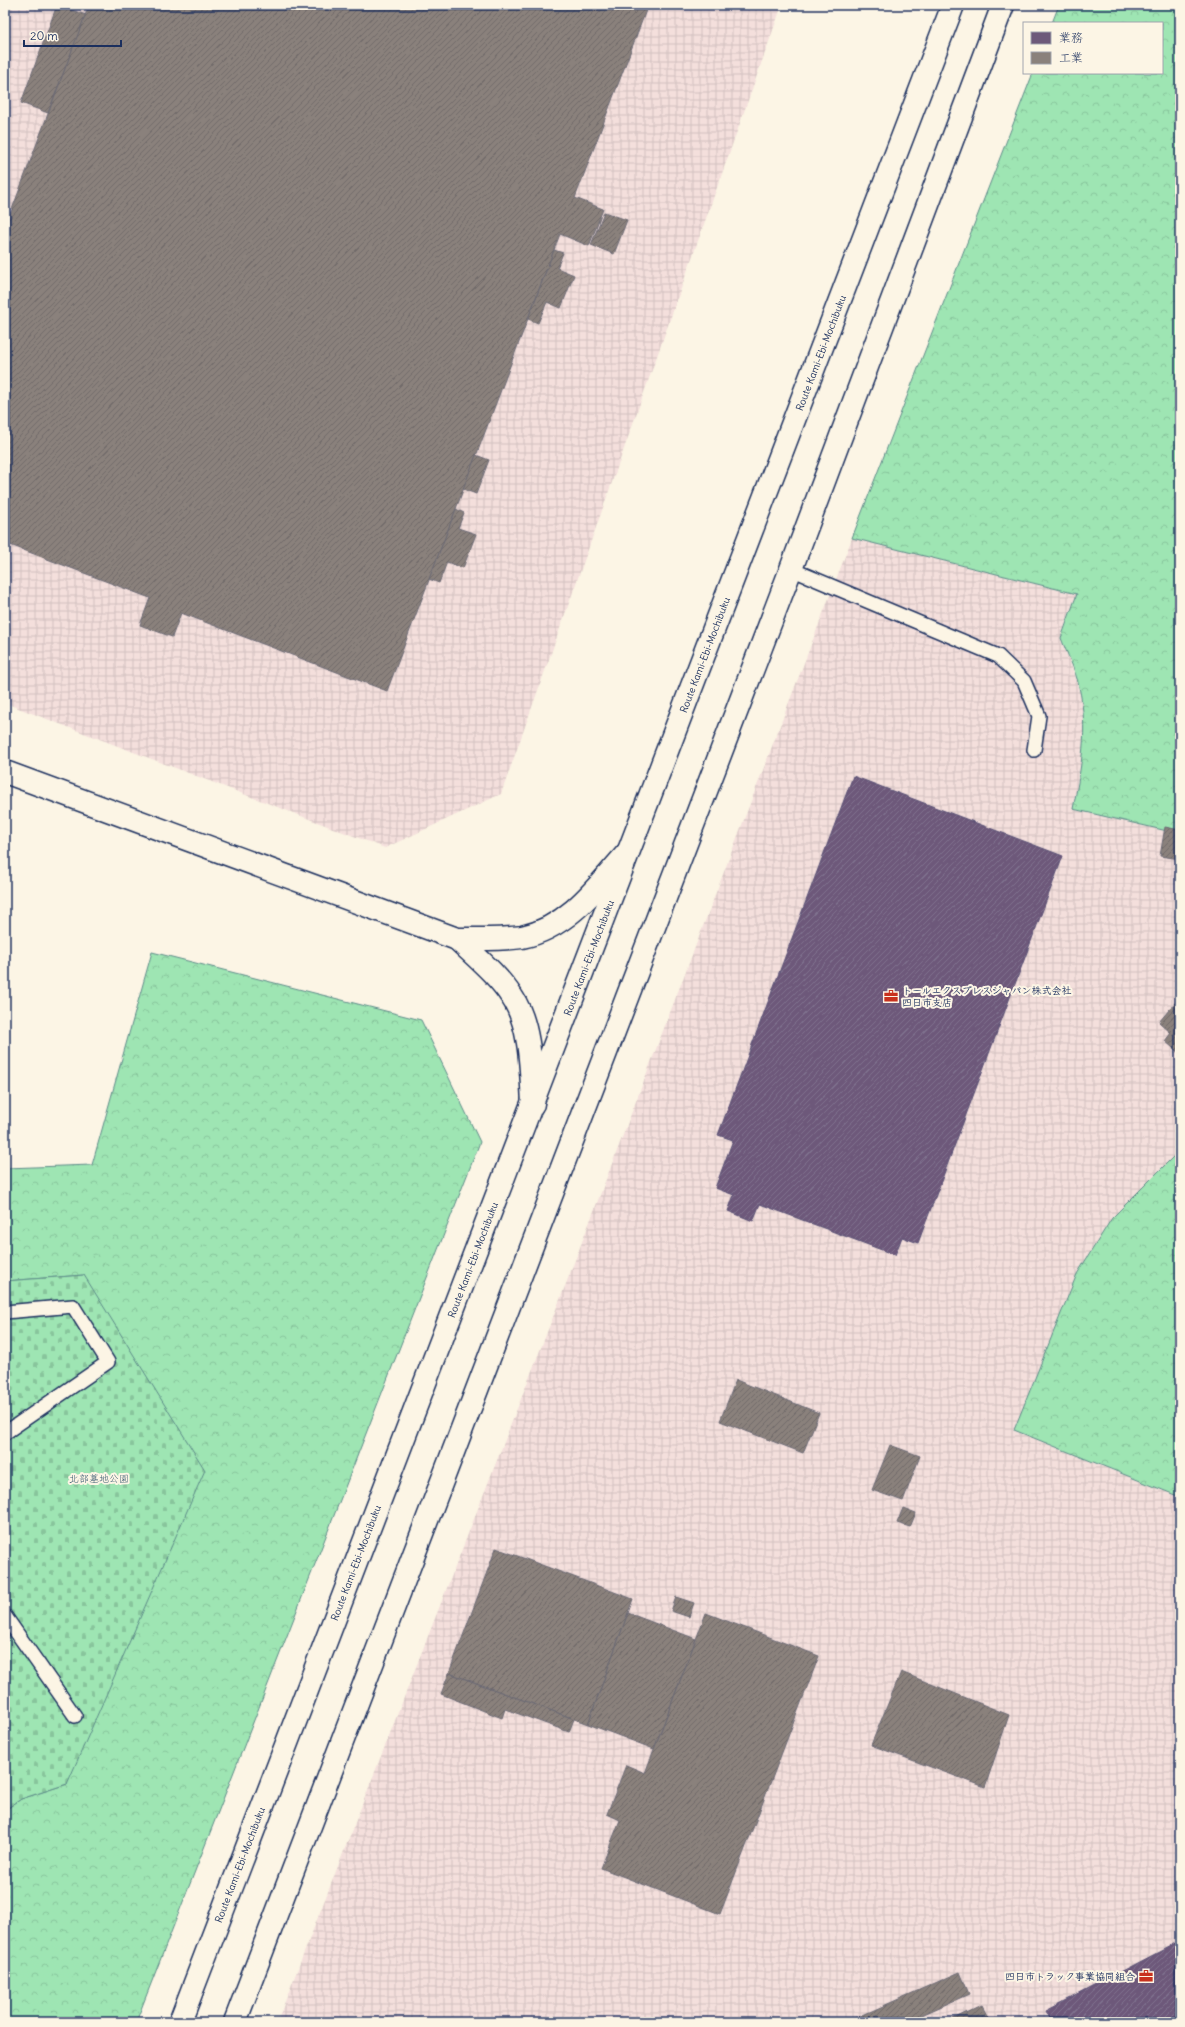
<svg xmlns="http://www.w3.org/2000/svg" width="1185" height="2027" viewBox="0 0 1185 2027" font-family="Delius,'Klee One',sans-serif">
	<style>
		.industrial { fill: url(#industrial-grid) }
		.forest { fill: url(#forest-crowns); stroke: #5c8a88 }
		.cemetery { fill: url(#cemetery-stones); stroke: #5c8a88 }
		.offices { fill: url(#offices-hatch); stroke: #544c72 }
		.industry { fill: url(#industry-hatch); stroke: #696873 }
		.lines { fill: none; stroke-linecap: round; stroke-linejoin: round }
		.service-casing { stroke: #1b2f5e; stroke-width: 16 }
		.tertiary-casing { stroke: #1b2f5e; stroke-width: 25 }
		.primary-casing { stroke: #1b2f5e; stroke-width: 25 }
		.service { stroke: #fcf5e5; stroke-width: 13 }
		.tertiary { stroke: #fcf5e5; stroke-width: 22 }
		.primary { stroke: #fcf5e5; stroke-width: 22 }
		.labels { text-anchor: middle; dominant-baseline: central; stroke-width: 4; stroke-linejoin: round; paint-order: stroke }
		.street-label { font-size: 10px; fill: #1b2f5e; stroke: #fcf5e5 }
		.poi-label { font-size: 10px; font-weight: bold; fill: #1b2f5e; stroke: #fcf5e5; text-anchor: start }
		.park-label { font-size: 10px; fill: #3c5c73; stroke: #fcf5e5 }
	</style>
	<defs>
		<pattern id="industrial-grid" width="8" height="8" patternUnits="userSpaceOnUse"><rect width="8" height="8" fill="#f4dfdc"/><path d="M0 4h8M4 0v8" fill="none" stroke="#d1c0bf"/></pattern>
		<pattern id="forest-crowns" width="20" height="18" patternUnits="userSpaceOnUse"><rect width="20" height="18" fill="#9ee5b3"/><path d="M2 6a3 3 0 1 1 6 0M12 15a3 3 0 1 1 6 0" fill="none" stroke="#88c59c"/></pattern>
		<pattern id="cemetery-stones" width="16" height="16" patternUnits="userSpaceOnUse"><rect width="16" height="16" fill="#9ee5b3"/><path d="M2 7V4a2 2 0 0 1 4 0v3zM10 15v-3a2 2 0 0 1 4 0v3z" fill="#88c59c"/></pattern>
		<pattern id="offices-hatch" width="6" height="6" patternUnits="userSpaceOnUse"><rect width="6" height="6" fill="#6d597a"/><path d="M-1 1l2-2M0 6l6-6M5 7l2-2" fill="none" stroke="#80738f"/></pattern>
		<pattern id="industry-hatch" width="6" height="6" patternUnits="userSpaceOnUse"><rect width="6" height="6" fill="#8a817c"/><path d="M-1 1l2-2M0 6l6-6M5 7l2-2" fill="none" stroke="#706a69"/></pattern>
	</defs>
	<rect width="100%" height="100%" fill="#fcf5e5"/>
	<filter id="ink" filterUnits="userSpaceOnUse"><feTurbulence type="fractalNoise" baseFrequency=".025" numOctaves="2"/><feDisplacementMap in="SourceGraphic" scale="8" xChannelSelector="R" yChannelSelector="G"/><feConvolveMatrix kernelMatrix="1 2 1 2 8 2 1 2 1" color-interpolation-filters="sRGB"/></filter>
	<g filter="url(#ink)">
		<g class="industrial">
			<polygon points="5,5 782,5 501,794 385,848 5,703"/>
			<polygon points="852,538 1077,594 1061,638 1079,686 1085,717 1083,754 1073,809 1180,834 1180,1150 1112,1218 1014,1430 1180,1497 1180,2022 277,2022 564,1289"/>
		</g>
		<g class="forest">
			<path d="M 1059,5 L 1180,5 L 1180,834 L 1073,809 C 1081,768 1089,729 1079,687 C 1076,671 1067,654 1061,638 L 1077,594 L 852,538 L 1033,73 L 1162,73 L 1162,23 L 1052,23 Z"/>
			<polygon points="152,952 421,1020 480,1142 136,2022 5,2022 5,1810 21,1799 67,1784 84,1275 5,1281 5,1168 92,1165"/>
			<polygon points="1180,1150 1180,1497 1014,1430 1077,1274 1112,1218"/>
		</g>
		<polygon class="cemetery" points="84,1275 205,1470 67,1784 21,1799 5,1810 5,1281"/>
		<g class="offices">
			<polygon points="853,776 1063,856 918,1243 902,1237 895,1255 760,1204 753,1221 728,1211 734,1195 715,1188 733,1140 718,1135"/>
			<polygon points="1180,1941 1180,2022 1052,2022 1046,2011"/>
		</g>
		<g class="industry">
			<polygon points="57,5 86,15 48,113 21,103"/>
			<polygon points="89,5 648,5 575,198 603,209 589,246 560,234 387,691 181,613 172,637 140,625 150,598 5,543 5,228"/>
			<polygon points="604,212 627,220 614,254 591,245"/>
			<polygon points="554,250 563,253 557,268 574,275 561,308 547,302 538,323 528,319"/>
			<polygon points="476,455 489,460 476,494 463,489"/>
			<polygon points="456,509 464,513 458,528 476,534 463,568 447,562 439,583 429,579"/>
			<polygon points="1165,827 1180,830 1180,859 1160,856"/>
			<polygon points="1180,997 1180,1054 1165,1041 1171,1033 1159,1022"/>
			<polygon points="736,1380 819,1413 803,1453 720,1421"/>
			<polygon points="890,1445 920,1456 903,1501 872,1490"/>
			<polygon points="903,1508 916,1513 910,1527 897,1523"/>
			<polygon points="496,1548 633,1599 588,1724 449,1673"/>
			<polygon points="676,1597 694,1603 689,1617 671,1611"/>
			<polygon points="628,1613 696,1639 654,1749 588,1724"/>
			<polygon points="706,1613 819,1656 720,1914 601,1868 620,1820 607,1814 626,1765 645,1773"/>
			<polygon points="901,1672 1009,1715 985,1787 871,1745"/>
			<polygon points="449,1673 574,1719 569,1732 505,1709 502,1718 441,1694"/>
			<polygon points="960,1972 969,1994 906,2022 847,2022"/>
			<polygon points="982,2005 991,2022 947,2022"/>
		</g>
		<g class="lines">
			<defs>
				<g id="service">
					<polyline points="791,569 998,656 1024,681 1039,716 1034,750"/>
					<polyline points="5,1312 73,1306 108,1362 5,1433"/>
					<polyline points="5,1616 75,1716"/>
				</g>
				<g id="tertiary">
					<path d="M 5,772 L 457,939 C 478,939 501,940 522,937 C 568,928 598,886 628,852"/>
					<path d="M 457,939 C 476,957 498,975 512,997 C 531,1025 531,1071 533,1104"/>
				</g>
				<g id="primary">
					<polyline points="180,2022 953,5"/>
					<polyline points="235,2022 791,569 1003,5"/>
				</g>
			</defs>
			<use href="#service" class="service-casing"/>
			<use href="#tertiary" class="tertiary-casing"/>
			<use href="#primary" class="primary-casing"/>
			<use href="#service" class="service"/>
			<use href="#tertiary" class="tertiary"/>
			<use href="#primary" class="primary"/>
		</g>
	</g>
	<defs>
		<symbol id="office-bare" viewBox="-9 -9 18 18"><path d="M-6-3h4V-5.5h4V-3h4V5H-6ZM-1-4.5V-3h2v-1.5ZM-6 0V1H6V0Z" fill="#c8321e" stroke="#fcf5e5" stroke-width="2.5" paint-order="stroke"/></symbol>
	</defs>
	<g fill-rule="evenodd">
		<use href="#office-bare" x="881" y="986" width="20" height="20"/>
		<use href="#office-bare" x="1136" y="1966" width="20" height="20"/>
	</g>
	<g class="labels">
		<g class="street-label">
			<text transform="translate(821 353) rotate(-69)">Route Kami-Ebi-Mochibuku</text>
			<text transform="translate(705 655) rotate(-69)">Route Kami-Ebi-Mochibuku</text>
			<text transform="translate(589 958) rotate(-69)">Route Kami-Ebi-Mochibuku</text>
			<text transform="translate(473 1260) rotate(-69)">Route Kami-Ebi-Mochibuku</text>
			<text transform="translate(356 1563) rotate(-69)">Route Kami-Ebi-Mochibuku</text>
			<text transform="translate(240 1865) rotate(-69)">Route Kami-Ebi-Mochibuku</text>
		</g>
		<g class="poi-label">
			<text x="902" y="990">トールエクスプレスジャパン株式会社<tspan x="902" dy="12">四日市支店</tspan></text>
			<text x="1135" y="1976" text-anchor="end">四日市トラック事業協同組合</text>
		</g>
		<g class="park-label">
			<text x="99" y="1478">北部墓地公園</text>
		</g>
	</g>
	<rect width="1185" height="2027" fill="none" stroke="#fcf5e5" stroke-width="20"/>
	<rect x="10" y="10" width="1165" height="2007" fill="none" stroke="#1b2f5e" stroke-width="1.5" filter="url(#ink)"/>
	<rect x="1023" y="22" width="140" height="52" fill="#fcf5e5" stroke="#a2a6af"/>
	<rect x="1031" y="32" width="20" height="12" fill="#6d597a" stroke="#a2a6af"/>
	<text x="1059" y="42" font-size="12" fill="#1b2f5e">業務</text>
	<rect x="1031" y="52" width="20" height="12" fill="#8a817c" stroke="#a2a6af"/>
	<text x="1059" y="62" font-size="12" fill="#1b2f5e">工業</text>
	<path d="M24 40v6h97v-6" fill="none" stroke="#1b2f5e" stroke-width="2"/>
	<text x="30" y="40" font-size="12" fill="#1b2f5e" stroke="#fcf5e5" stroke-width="3" paint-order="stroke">20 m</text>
</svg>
